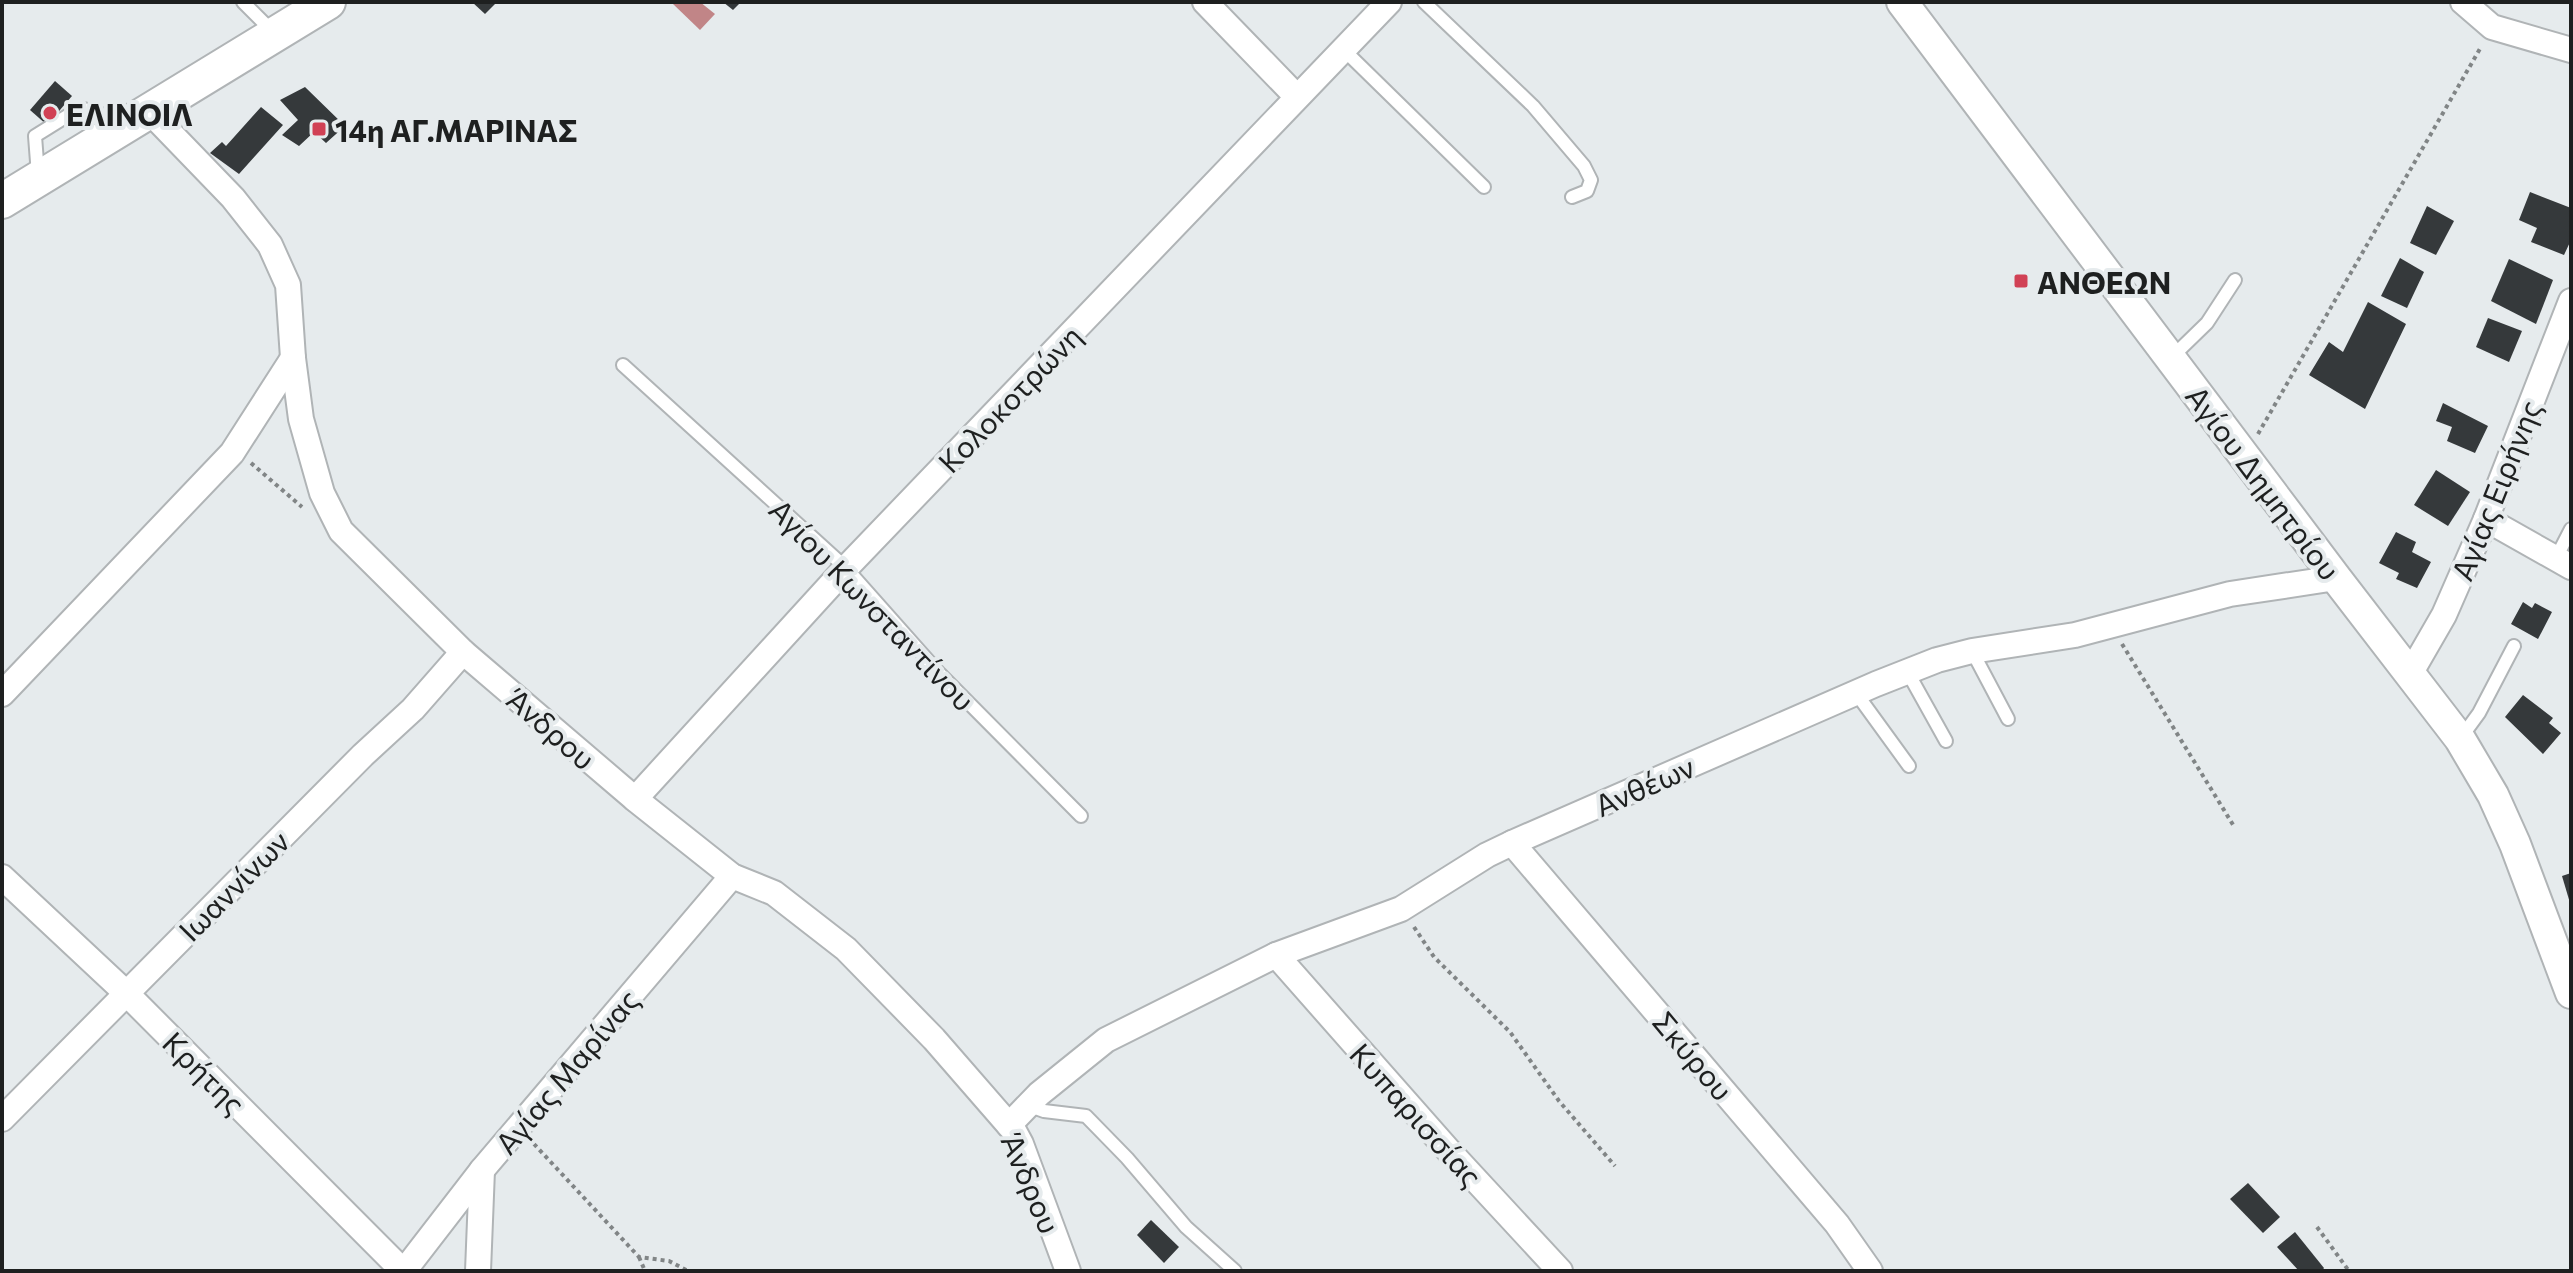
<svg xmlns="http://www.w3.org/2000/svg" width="2573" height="1273" viewBox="0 0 2573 1273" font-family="Commissioner,sans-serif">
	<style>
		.water { fill: #c18587 }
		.building { fill: #35393b }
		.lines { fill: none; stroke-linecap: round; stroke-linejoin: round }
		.service-casing { stroke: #b0b4b6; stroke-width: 16 }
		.minor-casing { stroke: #b0b4b6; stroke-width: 28 }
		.tertiary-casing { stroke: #b0b4b6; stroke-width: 34 }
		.secondary-casing { stroke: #b0b4b6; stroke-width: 38 }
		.path { stroke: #818586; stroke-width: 4; stroke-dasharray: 4 4; stroke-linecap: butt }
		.service { stroke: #fff; stroke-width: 12 }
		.minor { stroke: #fff; stroke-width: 24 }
		.tertiary { stroke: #fff; stroke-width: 30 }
		.secondary { stroke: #fff; stroke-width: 34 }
		.poi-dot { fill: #d14155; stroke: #e6ebed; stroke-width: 3 }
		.labels { text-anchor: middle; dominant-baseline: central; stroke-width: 8; stroke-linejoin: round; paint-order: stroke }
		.poi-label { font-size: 30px; font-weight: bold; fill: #1e2020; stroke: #e6ebed; text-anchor: start }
		.street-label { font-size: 30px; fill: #1e2020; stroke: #e6ebed }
	</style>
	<rect width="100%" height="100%" fill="#e6ebed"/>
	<polygon class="water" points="675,2 700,2 715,14 700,30 673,4"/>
	<g class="building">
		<polygon points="472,2 497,2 485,14"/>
		<polygon points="723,2 741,2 733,10"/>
		<polygon points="55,81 72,96 47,125 30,110"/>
		<polygon points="305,87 345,126 326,143 314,132 299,146 282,135 298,120 280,100"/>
		<polygon points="261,107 283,125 239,174 210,153 222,142 226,146"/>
		<polygon points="2530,192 2571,208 2571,240 2564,255 2531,242 2537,228 2519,220"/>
		<polygon points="2427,206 2454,221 2436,255 2410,243"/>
		<polygon points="2400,258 2424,272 2407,308 2381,296"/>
		<polygon points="2509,259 2553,280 2536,324 2491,301"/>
		<polygon points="2368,302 2406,324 2365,409 2309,375 2329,342 2343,352"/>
		<polygon points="2488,318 2522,331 2509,362 2476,347"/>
		<polygon points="2443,403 2488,426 2475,453 2447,441 2452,427 2436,421"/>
		<polygon points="2436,470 2470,492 2448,526 2414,505"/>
		<polygon points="2396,532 2416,542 2412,552 2431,562 2417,588 2396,579 2399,573 2379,563"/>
		<polygon points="2523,602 2532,608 2535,603 2552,612 2538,639 2511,624"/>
		<polygon points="2523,695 2553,718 2549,723 2561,733 2543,754 2505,717"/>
		<polygon points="2571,873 2571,902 2570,903 2562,876"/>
		<polygon points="2248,1183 2280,1217 2263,1233 2230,1199"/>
		<polygon points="1151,1220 1179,1247 1164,1263 1137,1235"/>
		<polygon points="2295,1232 2324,1268 2322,1271 2299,1271 2277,1247"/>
	</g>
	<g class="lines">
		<defs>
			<g id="service">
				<polyline points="243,2 273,32"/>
				<polyline points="1424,2 1533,106 1584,166 1591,180 1587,191 1572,197"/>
				<polyline points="1344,50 1484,187"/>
				<polyline points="38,175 35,136 80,108 124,121"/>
				<polyline points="2171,358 2207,323 2235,280"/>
				<polyline points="623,365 846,568 940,674 1081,816"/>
				<polyline points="2556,558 2571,529"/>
				<polyline points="1972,651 2008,719"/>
				<polyline points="1907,671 1946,741"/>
				<polyline points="1856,693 1909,766"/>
				<polyline points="2460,739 2479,713 2514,646"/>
				<polyline points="1030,1106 1044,1111 1086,1116 1127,1158 1186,1227 1235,1271"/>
			</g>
			<g id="minor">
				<polyline points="1205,2 1297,97"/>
				<polyline points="2463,2 2492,27 2571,50"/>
				<polyline points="149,111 233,198 270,245 288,285 293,358 301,419 322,493 341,531 463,652 635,799 732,876 774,893 846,949 934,1039 1014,1131 1021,1144 1068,1271"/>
				<polyline points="2486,519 2571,567"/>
				<polyline points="2410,674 2444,615 2486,519 2571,301"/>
				<polyline points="2,694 232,453 293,358"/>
				<polyline points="635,799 846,568 1389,2"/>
				<polyline points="1512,843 1837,1224 1870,1271"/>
				<polyline points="2,877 125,992 403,1271"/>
				<polyline points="1276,955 1449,1151 1560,1271"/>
				<polyline points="2,1119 363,755 413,709 463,652"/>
				<polyline points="1009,1125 1039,1094 1106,1040 1276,955 1401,909 1487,855 1512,843 1876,684 1937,660 1972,651 2075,635 2230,594 2336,578"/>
				<polyline points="404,1271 482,1170 732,876"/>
				<polyline points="478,1271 482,1170"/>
			</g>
			<polyline id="tertiary" points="1902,2 2336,578 2460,739 2493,795 2515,844 2571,993"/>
			<polyline id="secondary" points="2,201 328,2"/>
		</defs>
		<use href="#service" class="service-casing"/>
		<use href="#minor" class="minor-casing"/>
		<use href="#tertiary" class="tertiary-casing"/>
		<use href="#secondary" class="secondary-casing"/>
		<g class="path">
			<polyline points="2258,434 2481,47"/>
			<polyline points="251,463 302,507"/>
			<polyline points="2122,644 2235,828"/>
			<polyline points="1414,927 1434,957 1510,1032 1559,1101 1615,1166"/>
			<polyline points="534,1144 639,1257 669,1261 688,1271"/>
			<polyline points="2317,1227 2349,1271"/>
			<polyline points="639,1257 645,1271"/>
		</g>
		<use href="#service" class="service"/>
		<use href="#minor" class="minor"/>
		<use href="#tertiary" class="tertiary"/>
		<use href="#secondary" class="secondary"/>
	</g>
	<g class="poi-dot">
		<circle cx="50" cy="113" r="8"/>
		<rect x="311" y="121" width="16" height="16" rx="4"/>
		<rect x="2013" y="273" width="16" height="16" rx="4"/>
	</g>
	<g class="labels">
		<g class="poi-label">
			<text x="66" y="113">ΕΛΙΝΟΙΛ</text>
			<text x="335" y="129">14η ΑΓ.ΜΑΡΙΝΑΣ</text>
			<text x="2037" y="281">ΑΝΘΕΩΝ</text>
		</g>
		<g class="street-label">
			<text transform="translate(1009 398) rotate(-46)">Κολοκοτρώνη</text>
			<text transform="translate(2264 482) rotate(53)">Αγίου Δημητρίου</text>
			<text transform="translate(2495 490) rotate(-68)">Αγίας Ειρήνης</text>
			<text transform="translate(873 604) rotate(46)">Αγίου Κωνσταντίνου</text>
			<text transform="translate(552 728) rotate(41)">Άνδρου</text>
			<text transform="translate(1644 785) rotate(-24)">Ανθέων</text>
			<text transform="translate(233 885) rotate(-45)">Ιωαννίνων</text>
			<text transform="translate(1694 1055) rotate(50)">Σκύρου</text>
			<text transform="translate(566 1071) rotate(-50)">Αγίας Μαρίνας</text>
			<text transform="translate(205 1072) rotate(45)">Κρήτης</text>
			<text transform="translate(1417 1114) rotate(48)">Κυπαρισσίας</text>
			<text transform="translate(1032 1183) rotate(67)">Άνδρου</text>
		</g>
	</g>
	<rect width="2573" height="1273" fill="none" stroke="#1e2020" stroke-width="8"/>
</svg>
